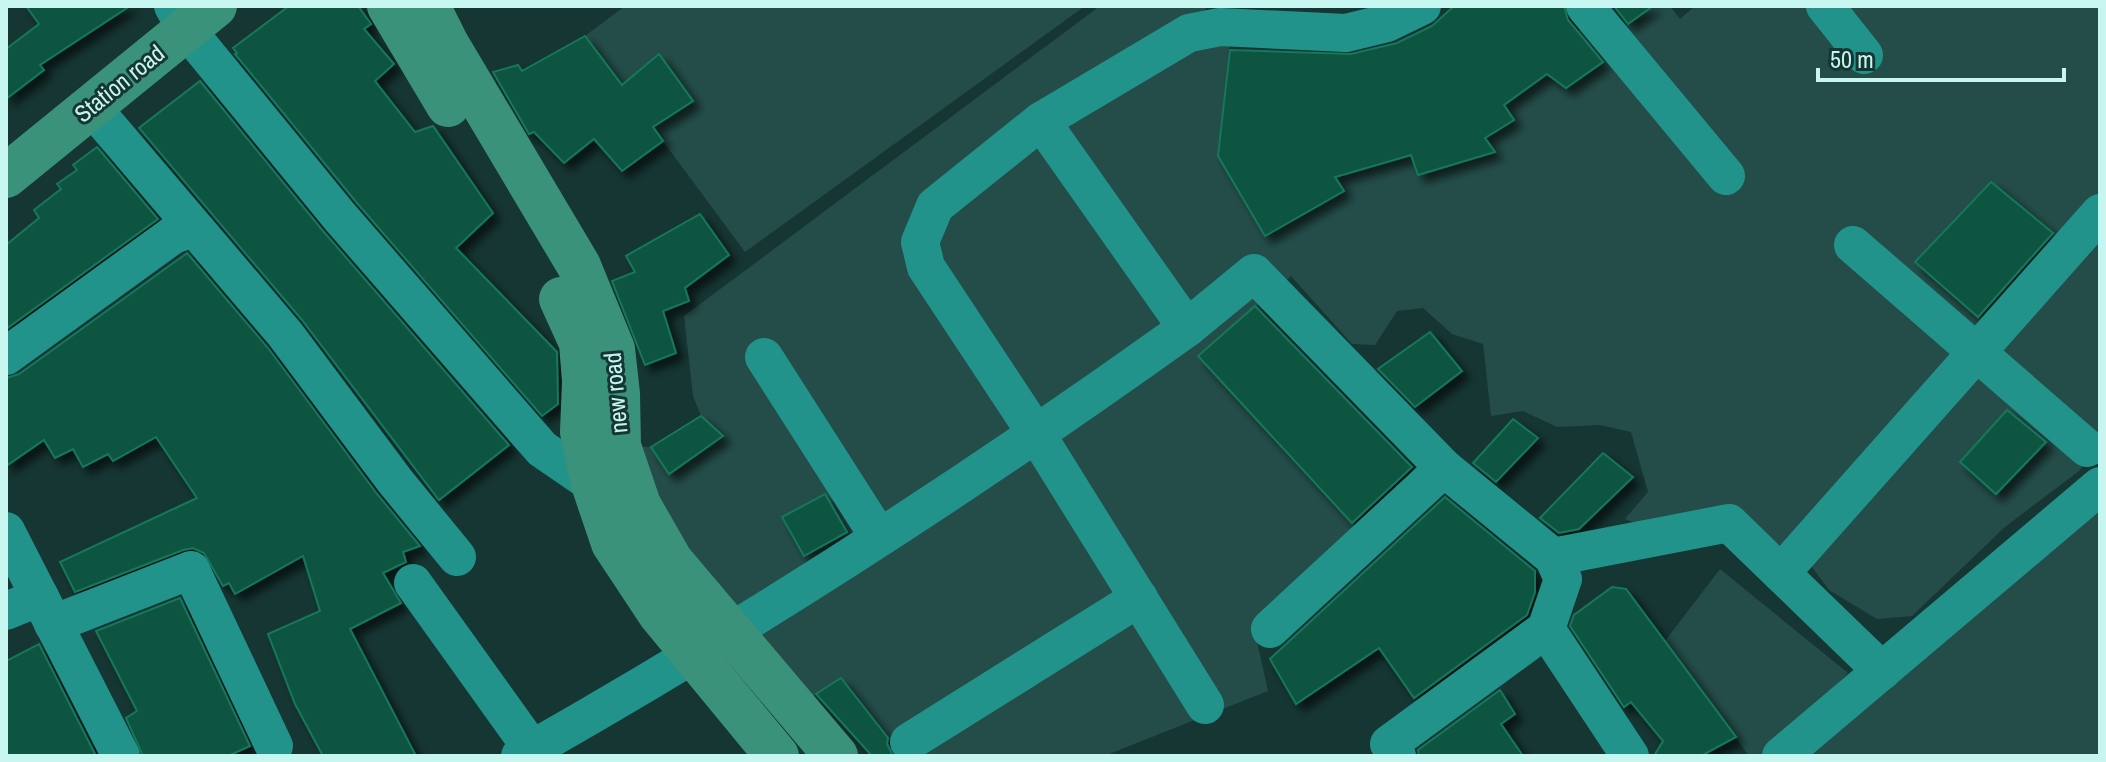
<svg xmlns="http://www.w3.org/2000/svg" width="2106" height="762" viewBox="0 0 2106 762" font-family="'Archivo Narrow',sans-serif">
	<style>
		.green { fill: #244d49 }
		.building { fill: #0b5540; stroke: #15775b; stroke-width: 2; filter: url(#shadow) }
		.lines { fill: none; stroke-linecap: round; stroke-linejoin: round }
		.street { stroke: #21938b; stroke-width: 38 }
		.secondary { stroke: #3b927a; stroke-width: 44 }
		.labels { text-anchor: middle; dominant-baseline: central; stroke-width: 6; stroke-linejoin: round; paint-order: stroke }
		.street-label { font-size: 24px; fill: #c7f5f0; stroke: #163633 }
	</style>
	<defs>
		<filter id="shadow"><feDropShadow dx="7" dy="7" stdDeviation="4" flood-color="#0009"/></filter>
	</defs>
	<rect width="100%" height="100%" fill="#163633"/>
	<g class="green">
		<polygon points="625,6 1085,6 745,252 585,36"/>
		<polygon points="1100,6 1206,6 1204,22 1231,28 1218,156 1265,236 1343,191 1335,177 1411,155 1419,175 1494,152 1485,138 1514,120 1504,105 1547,74 1566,88 1604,62 1575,33 1588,24 1620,29 1653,6 1670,6 1680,19 1695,6 2100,6 2100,443 2079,471 2005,527 1912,616 1877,619 1829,590 1800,551 1777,544 1648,528 1625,519 1648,492 1631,432 1600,425 1557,427 1523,411 1491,416 1483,344 1452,334 1423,308 1397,311 1375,345 1352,344 1291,276 1198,356 1352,523 1371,537 1256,637 1268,691 1104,756 872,756 891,742 841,678 807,700 721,610 619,446 651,447 669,474 722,437 701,416 693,396 684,316"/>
		<polygon points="2100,493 2100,756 1807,756"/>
		<polygon points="1720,569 1848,673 1768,756 1749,756 1665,641"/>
	</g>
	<g class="building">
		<polygon points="26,6 130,6 40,65 44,70 6,99 6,49 39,24"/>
		<polygon points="289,6 358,6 371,24 364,29 394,64 375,81 415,132 433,126 493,213 456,248 557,352 558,404 542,416 357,203 235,54 237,53 233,48"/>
		<polygon points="1454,6 1564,6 1568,20 1603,62 1566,88 1547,74 1504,105 1514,120 1485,138 1495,152 1418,175 1411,155 1335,177 1344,191 1265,236 1218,156 1230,50 1351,54 1397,43 1432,26"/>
		<polygon points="1614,6 1653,6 1628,24"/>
		<polygon points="585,36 622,85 659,54 693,101 653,127 663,141 622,171 594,139 564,163 534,132 529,134 493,72 518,65 522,71"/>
		<polygon points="200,81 323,231 509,445 439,500 302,320 139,128"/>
		<polygon points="97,147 158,219 6,329 6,245 39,218 34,210 61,189 57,184 77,170 73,165"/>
		<polygon points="1991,182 2053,233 1978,317 1915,262"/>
		<polygon points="700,214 729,255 685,288 689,301 663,311 676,353 645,365 612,281 635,272 626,256"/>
		<polygon points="187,253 268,348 377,494 420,546 403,552 406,562 383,573 401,603 350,629 416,756 323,756 295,704 268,634 320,611 303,556 235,594 229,583 223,586 204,553 193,548 183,550 75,592 60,562 197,498 156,437 113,461 108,454 83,467 73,449 55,458 44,440 6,466 6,378 19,374"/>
		<polygon points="1255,306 1412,467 1352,523 1198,356"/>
		<polygon points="1430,332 1462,371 1415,407 1378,369"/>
		<polygon points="2007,410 2046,442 1996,494 1960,462"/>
		<polygon points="701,416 723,436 669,474 651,447"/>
		<polygon points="1513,419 1538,438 1496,482 1473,463"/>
		<polygon points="1603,453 1633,477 1579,529 1559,533 1540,518"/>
		<polygon points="825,494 847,532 804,556 782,517"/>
		<polygon points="1445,497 1535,571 1535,592 1527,615 1414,698 1379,648 1296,704 1270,659"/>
		<polygon points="1612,587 1626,589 1736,737 1701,756 1654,756 1663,741 1631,702 1624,707 1570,626 1574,615"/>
		<polygon points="180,598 250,746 228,756 143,756 126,718 137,711 96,631"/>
		<polygon points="39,644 96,756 6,756 6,661"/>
		<polygon points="841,678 888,738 887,744 893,756 872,756 816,694"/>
		<polygon points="1500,690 1515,714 1501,724 1523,756 1419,756 1418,750"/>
	</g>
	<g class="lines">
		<g class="street">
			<polyline points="173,6 186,29 340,217 542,449 593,484 611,479"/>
			<polyline points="1585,6 1726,176"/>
			<polyline points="1825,6 1864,55"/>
			<polyline points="90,105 285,334 395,481 457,557"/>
			<polyline points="1853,245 2087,448"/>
			<polyline points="1187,328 1254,273 1444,468 1553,557 1563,579 1546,629"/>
			<polyline points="6,356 173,235 190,229 197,231"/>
			<polyline points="764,357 879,537"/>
			<polyline points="6,531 121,756"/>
			<polyline points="1553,557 1729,523 1882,671"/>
			<polyline points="1781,573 2100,213"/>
			<polyline points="413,583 537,756"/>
			<polyline points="6,611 40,597"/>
			<polyline points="53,624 191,570 274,746"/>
			<polyline points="1270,629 1444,468"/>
			<polyline points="1205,705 1037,435 926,267 920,242 935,206 1041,121 1189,33 1220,27 1346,33 1387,23 1422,6"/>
			<polyline points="909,742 1139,598"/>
			<path d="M 520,756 C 750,626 972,482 1187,328 L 1041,121"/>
			<polyline points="1397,756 1389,744 1546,629 1630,756"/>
			<polyline points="1781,756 2100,486"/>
		</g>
		<g class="secondary">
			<polyline points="389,6 448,105"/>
			<polyline points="428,6 447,44 579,266 613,349 618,394 619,446 639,505 671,561 836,756"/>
			<polyline points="6,176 215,6"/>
			<polyline points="561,299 581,343 584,381 582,432 593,484 613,543 660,614 777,756"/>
		</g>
	</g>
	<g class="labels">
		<g class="street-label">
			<text transform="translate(119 83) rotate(-39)">Station road</text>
			<text transform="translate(615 393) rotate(-95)">new road</text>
		</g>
	</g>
	<rect width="2106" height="762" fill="none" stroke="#c7f5f0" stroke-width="16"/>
	<path d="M1818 68v12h246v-12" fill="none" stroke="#c7f5f0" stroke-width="4"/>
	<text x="1830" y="68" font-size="24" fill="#c7f5f0" stroke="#163633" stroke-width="6" paint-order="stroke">50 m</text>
</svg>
